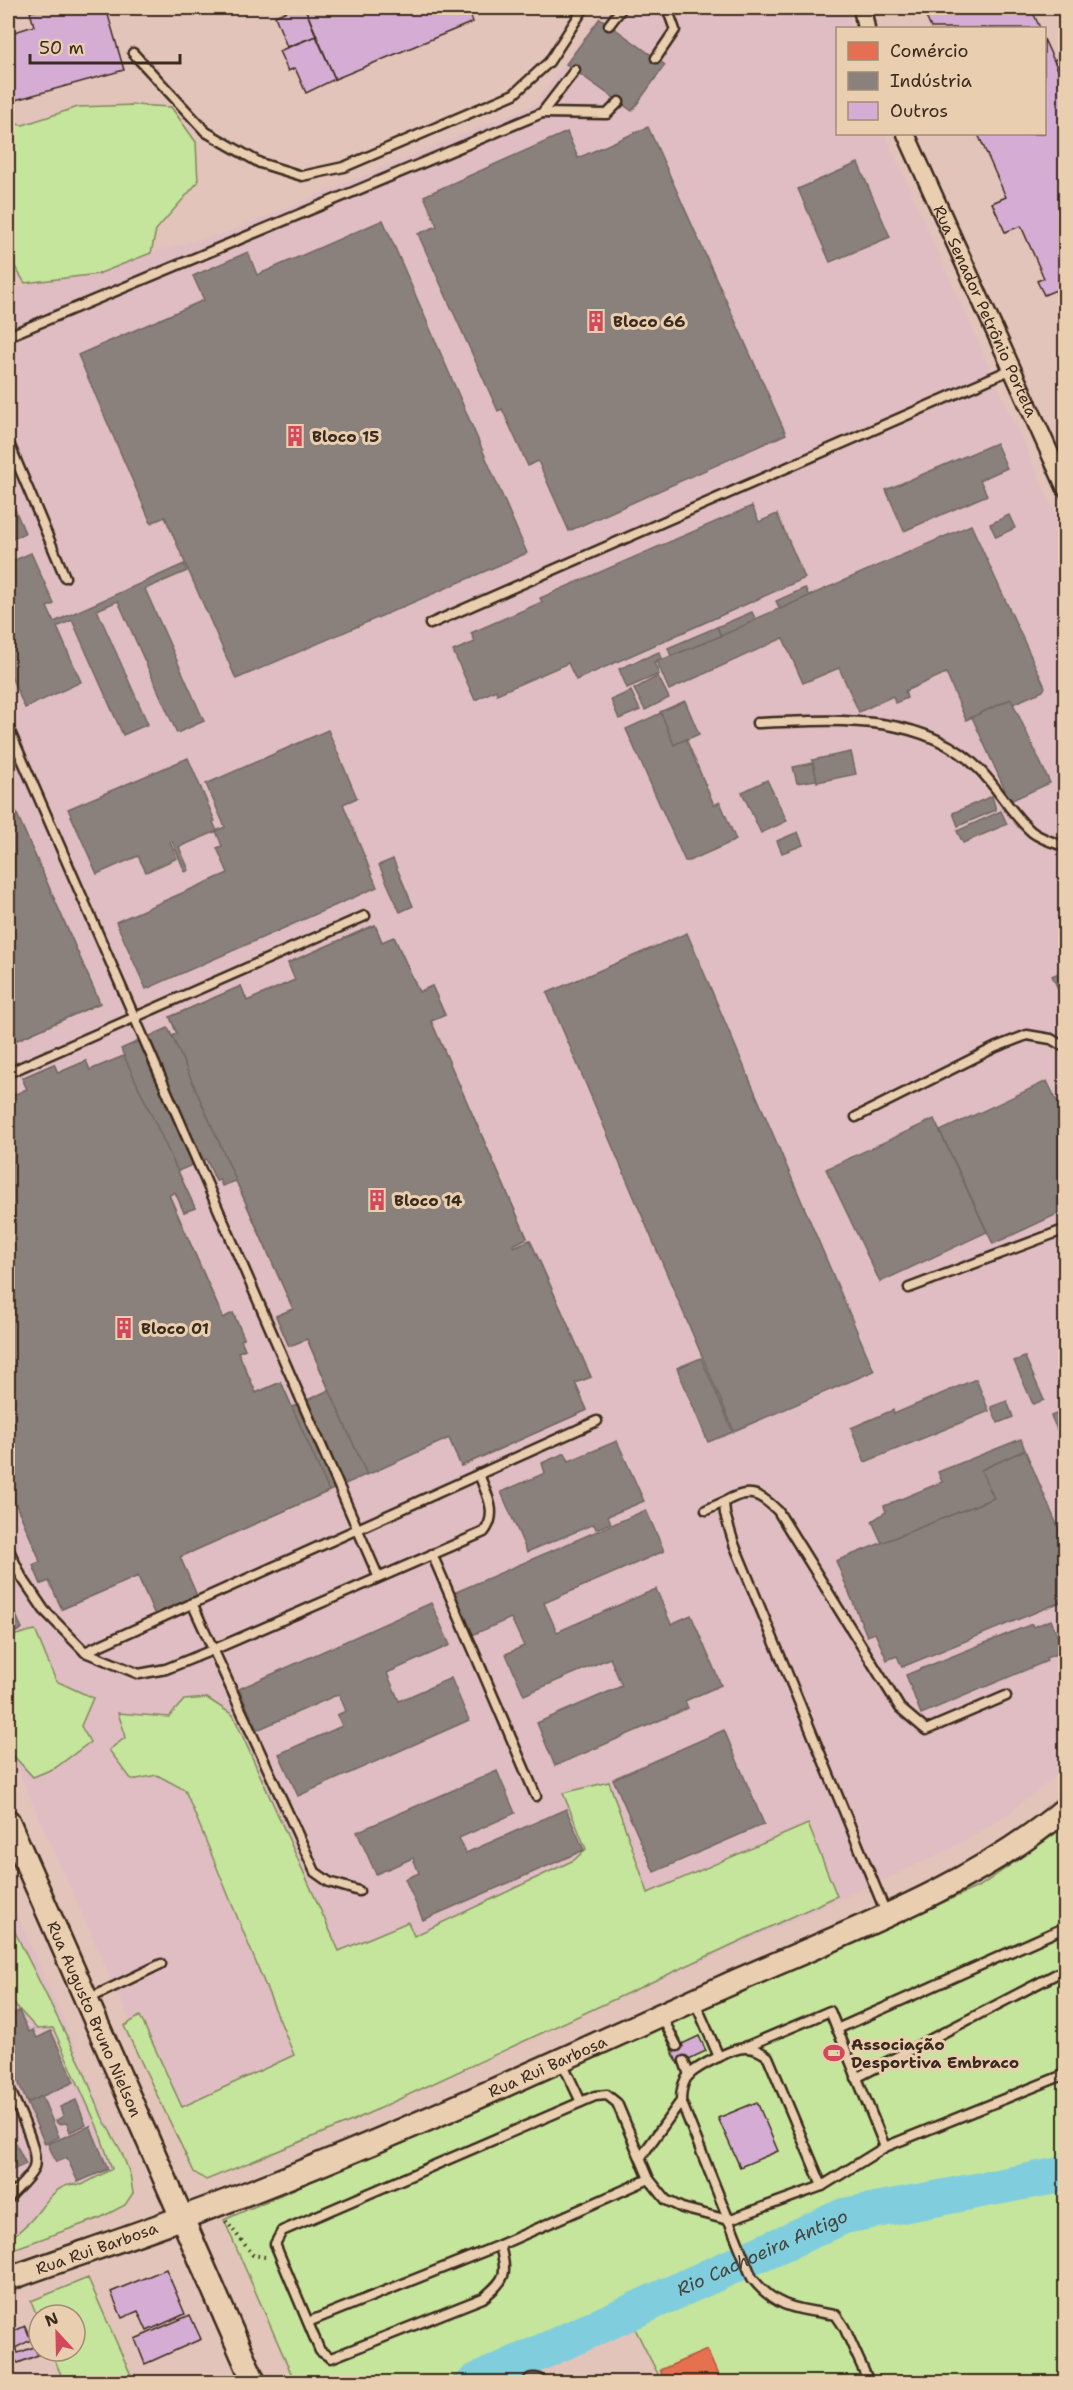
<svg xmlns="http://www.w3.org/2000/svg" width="1073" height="2390" viewBox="0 0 1073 2390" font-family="'Shantell Sans',sans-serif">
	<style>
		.built { fill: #dfbdc2 }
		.green { fill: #c5e49c; stroke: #80875d; stroke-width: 1.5 }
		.shops { fill: #e76f51; stroke: #b35a42; stroke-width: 1.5 }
		.industry { fill: #8a817c; stroke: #726760; stroke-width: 1.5; fill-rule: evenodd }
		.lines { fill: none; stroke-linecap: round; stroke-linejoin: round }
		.river { stroke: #80cedd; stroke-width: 36 }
		.building { fill: #d5add4; stroke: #3b2a1e; stroke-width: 1.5 }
		.service-casing { stroke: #3b2a1e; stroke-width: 13 }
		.minor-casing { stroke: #3b2a1e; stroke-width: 21 }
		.secondary-casing { stroke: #3b2a1e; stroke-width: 27 }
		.path { stroke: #3b2a1e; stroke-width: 4; stroke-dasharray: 1.5 4.5; stroke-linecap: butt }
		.service { stroke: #e9ceb0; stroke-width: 8 }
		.minor { stroke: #e9ceb0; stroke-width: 16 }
		.secondary { stroke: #e9ceb0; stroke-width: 22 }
		.labels { text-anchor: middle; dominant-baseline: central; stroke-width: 6; stroke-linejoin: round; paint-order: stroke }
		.street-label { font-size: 16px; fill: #3b2a1e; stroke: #e9ceb0 }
		.poi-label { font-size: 16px; font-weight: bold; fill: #3b2a1e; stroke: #e9ceb0; text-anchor: start }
		.water-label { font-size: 18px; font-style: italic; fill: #45433b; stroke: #e9ceb0 }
	</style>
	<rect width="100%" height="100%" fill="#e3c4bb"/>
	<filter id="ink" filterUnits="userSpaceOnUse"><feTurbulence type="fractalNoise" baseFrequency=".0167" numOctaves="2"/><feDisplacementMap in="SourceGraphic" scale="12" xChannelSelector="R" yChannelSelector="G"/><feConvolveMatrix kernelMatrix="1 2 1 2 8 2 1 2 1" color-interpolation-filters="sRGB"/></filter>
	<g filter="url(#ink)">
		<g class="built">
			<polygon points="604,8 848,8 851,28 838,28 838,134 885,134 1065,536 1065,1768 1004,1817 944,1852 899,1873 268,2155 194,2166 8,1747 8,290 229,232 535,104"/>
			<polygon points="8,1894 121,2151 130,2174 133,2193 125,2205 100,2218 8,2251"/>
		</g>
		<g class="green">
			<polygon points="134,105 171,107 196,142 198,182 156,230 151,253 98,274 25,283 8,256 8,123 23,125 78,107"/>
			<polygon points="35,1630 56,1681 93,1698 81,1726 90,1742 55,1768 33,1777 11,1753 8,1744 8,1637"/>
			<polygon points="207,1698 233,1715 339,1951 408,1922 414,1936 574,1860 586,1849 563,1793 609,1782 648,1893 808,1824 837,1896 352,2121 206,2180 194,2172 124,2026 140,2016 182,2107 294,2055 185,1790 157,1775 132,1780 109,1750 126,1737 118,1713 169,1717 184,1700"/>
			<polygon points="1065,1827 1065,2382 662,2382 623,2305 443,2382 295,2382 224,2220 980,1886"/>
			<path d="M 8,1918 L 83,2069 L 102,2117 L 121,2151 L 130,2174 L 133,2193 L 125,2205 L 100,2218 L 8,2251 L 8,2240 C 16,2234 26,2226 33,2218 C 46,2203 57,2180 82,2185 L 112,2169 L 97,2126 L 53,2028 L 37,2029 L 14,2004 L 8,2002 Z"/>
			<polygon points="88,2278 134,2382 64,2382 51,2351 75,2351 75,2315 39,2315 39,2321 31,2301"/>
		</g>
		<polygon class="shops" points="707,2350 721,2382 665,2382 660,2370"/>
		<g class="industry">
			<polygon points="600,18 665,65 632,111 566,64"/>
			<polygon points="648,127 786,434 569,531 538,461 528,466 502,409 498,411 418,234 437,226 424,196 567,132 578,158"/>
			<polygon points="858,163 890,237 830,262 798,189"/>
			<polygon points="383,220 527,553 236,679 165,517 151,523 78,355 204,300 193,276 248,252 257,275"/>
			<polygon points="996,443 1007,468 980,480 987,495 904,531 886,490"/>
			<polygon points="8,493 25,533 8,541"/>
			<polygon points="752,506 759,522 777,514 805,578 576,680 568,663 497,694 496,690 475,700 453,651 475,642 471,633 542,602 540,598"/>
			<polygon points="1009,515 1015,528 996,537 990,524"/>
			<polygon points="971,525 1045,687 1043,691 1013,704 1011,699 966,720 946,673 905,691 907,698 895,703 893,696 859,712 839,668 803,683 783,638 669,690 657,662"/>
			<polygon points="31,553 54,604 47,607 54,622 184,564 187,571 145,589 204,721 177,733 118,601 97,610 148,724 123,735 72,620 57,627 81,682 25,708 8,670 8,563"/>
			<polygon points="805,588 809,596 780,609 776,601"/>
			<polygon points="752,612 756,620 721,636 717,627"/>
			<polygon points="717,627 721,636 671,656 668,648"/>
			<polygon points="659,652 662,658 654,662 659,674 627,688 619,669"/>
			<polygon points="658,676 669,698 645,710 634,689"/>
			<polygon points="631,691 640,710 619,719 611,700"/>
			<polygon points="1011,699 1050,783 1010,801 972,717"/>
			<polygon points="685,701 699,734 674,745 660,712"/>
			<polygon points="661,713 674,745 686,739 714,805 720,802 736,840 689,861 685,861 626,729"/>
			<polygon points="328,730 357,798 343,804 377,887 146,989 116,922 228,873 217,848 222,846 216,831 225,827 206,784"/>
			<polygon points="851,752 856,774 817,782 812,760"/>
			<polygon points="188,758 215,821 213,822 217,831 179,847 189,870 185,872 172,841 170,842 177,858 146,872 138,856 97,874 68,809"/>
			<polygon points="813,763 817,780 797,783 793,767"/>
			<polygon points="767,780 787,821 761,833 742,792"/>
			<polygon points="8,794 100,1003 8,1044"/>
			<polygon points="8,794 100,1003 8,1044"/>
			<polygon points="992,796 996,810 958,826 953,813"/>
			<polygon points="1001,811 1007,824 963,843 957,831"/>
			<polygon points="798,832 803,845 782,853 777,841"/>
			<polygon points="393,859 413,906 400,912 379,865"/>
			<path d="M 375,925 L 382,942 L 394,937 L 419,992 L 432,986 L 445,1015 L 431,1021 L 527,1238 L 513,1245 L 514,1247 L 530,1240 L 591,1377 L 575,1383 L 587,1410 L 461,1466 L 449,1438 L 180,1557 L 198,1598 L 156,1617 L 138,1576 L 62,1609 L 49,1581 L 41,1584 L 33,1565 L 40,1562 L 38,1555 L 8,1486 L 8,1098 L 27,1089 L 22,1078 L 54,1064 L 58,1073 L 86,1061 L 90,1070 L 124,1056 L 121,1049 L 168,1028 L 172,1036 L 177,1034 L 170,1017 L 241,986 L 247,1001 L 295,980 L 288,963 ZM 206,1159 L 216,1181 L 220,1180 L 222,1186 L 236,1181 L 293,1309 L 276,1316 L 289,1346 L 307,1339 L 329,1390 L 292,1407 L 281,1382 L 256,1393 L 238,1352 L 245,1349 L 241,1340 L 244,1338 L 233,1313 L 223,1318 L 169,1195 L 175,1192 L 184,1212 L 195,1208 L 178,1171 Z"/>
			<polygon points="375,925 382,942 394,937 419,992 432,986 445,1015 431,1021 527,1238 513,1245 514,1247 530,1240 591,1377 575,1383 587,1410 461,1466 449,1438 367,1475 307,1339 289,1346 276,1316 293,1309 172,1036 177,1034 170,1017 241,986 247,1001 295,980 288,963"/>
			<polygon points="687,933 874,1371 734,1431 547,993"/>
			<polygon points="1066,970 1066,1006 1052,976"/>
			<polygon points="124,1056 195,1208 184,1212 175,1192 169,1195 223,1318 233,1313 244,1338 241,1340 245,1349 238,1352 256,1393 281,1382 329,1491 180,1557 198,1598 156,1617 138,1576 62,1609 49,1581 41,1584 33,1565 40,1562 38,1555 8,1486 8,1098 27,1089 22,1078 54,1064 58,1073 86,1061 90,1070"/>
			<polygon points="1047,1081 1066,1120 1066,1210 993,1244 940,1131"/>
			<polygon points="934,1119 987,1232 880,1282 826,1169"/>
			<polygon points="1025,1357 1044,1400 1033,1404 1014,1361"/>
			<polygon points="701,1358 733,1432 708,1442 677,1368"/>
			<polygon points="976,1379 989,1411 865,1462 851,1428 893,1410 894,1414"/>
			<polygon points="1007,1401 1013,1417 998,1423 991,1407"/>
			<polygon points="1066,1410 1066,1450 1051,1416"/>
			<polygon points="1021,1439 1025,1450 981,1470 994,1498 882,1543 872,1521 886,1512 884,1506 942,1482 938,1472"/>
			<polygon points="617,1441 644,1501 608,1516 611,1523 596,1529 594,1524 527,1552 501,1492 545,1473 542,1463 565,1453 569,1461"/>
			<polygon points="1025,1450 1066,1546 1066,1607 1063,1601 902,1667 897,1656 887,1660 875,1633 867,1636 836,1561 994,1498 981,1470"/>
			<polygon points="646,1510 664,1551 544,1603 557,1632 656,1589 671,1624 691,1615 721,1685 685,1701 688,1708 555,1766 537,1723 622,1686 610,1658 524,1695 506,1654 524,1646 511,1618 472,1635 454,1593"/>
			<polygon points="8,1596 22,1629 8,1636"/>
			<polygon points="431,1603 450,1645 387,1673 399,1701 451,1678 469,1720 298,1796 279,1754 342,1726 337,1715 346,1711 339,1694 257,1730 239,1689"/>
			<polygon points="1051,1620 1064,1651 1046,1658 1047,1661 921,1714 906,1675 1032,1624 1033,1627"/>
			<polygon points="724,1730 764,1824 654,1872 613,1779"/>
			<polygon points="497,1771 515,1813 459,1838 466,1853 566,1809 584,1850 423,1920 405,1879 419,1873 413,1858 376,1874 357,1832"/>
			<polygon points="19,2011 29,2032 33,2030 37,2038 51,2031 74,2082 27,2103 8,2057 8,2016"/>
			<polygon points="42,2096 59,2137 45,2144 27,2103"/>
			<polygon points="76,2100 86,2125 70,2132 67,2123 58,2124 56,2121 63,2116 60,2107"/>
			<polygon points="90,2126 108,2169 78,2182 67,2158 56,2162 48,2144"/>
			<polygon points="8,2128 26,2164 8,2172"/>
		</g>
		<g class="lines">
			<path class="river" id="s1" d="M 475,2382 L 844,2216 L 1066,2174"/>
		</g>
		<g class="building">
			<polygon points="48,8 106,8 124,70 8,102 8,34 34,26 30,12"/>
			<polygon points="294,8 305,8 316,36 287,47 275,16"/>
			<polygon points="305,8 468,8 473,22 335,79"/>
			<polygon points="922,8 1031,8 1040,28 931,28"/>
			<polygon points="316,36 335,79 306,93 295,68 288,71 279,51"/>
			<polygon points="1044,39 1066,87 1066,286 1044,295 1037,281 1044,278 1021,226 1005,232 992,203 1006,197 978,134 1044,134"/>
			<polygon points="1063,56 1066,63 1066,87 1054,60"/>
			<polygon points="699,2036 706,2051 678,2064 671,2049"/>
			<polygon points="757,2102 778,2151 740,2167 718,2118"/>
			<polygon points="166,2269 185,2314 147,2331 138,2311 122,2318 111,2292"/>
			<polygon points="190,2315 201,2339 145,2364 135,2339"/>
			<polygon points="25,2326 31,2340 15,2348 18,2353 34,2347 38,2355 18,2363 16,2361 13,2363 10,2356 8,2357 8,2334"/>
		</g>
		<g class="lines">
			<defs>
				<g id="service">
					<polyline points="609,25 622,8"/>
					<polyline points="133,53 206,132 260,163 302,176 344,167 514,94 549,62 584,8"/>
					<polyline points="656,58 675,30 667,8"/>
					<polyline points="542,113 607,114 619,102"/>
					<polyline points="8,336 542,113 575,70"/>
					<polyline points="8,441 65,577"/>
					<polyline points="430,624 1012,369"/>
					<path d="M 757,723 C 831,720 922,711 979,769 C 998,788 1012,815 1032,832 C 1041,839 1055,843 1066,847"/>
					<polyline points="8,727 378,1576"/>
					<polyline points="8,1073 365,916"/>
					<polyline points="856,1117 996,1047 1027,1035 1051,1039 1066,1048"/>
					<polyline points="909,1288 1066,1229"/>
					<polyline points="706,1510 724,1502"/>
					<path d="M 8,1548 L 21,1576 L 44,1610 L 85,1652 L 139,1674 L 166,1669 L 215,1649 L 484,1532 C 499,1513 486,1494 479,1474"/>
					<polyline points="432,1554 536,1796"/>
					<polyline points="192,1603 315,1872 329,1882 359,1891"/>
					<polyline points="85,1652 597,1421"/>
					<path d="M 886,1913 L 734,1544 L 725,1514 L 724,1502 C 748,1488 759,1492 778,1511 L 900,1708 L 926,1730 L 1006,1696"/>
					<polyline points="86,2000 161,1964"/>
					<polyline points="695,2002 719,2057"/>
					<polyline points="661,2015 677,2046"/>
					<polyline points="837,2029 1066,1927"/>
					<polyline points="745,2047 830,2011 885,2147 1066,2074"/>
					<polyline points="684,2061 689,2075"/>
					<polyline points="562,2062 581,2102"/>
					<polyline points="856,2078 1066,1969"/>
					<path d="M 8,2085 C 15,2104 42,2152 33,2170 C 27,2181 15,2190 8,2199"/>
					<polyline points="641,2157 681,2101"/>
					<path d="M 822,2186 L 768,2057 C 762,2052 755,2048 746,2048 C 734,2047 699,2066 690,2074 C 683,2080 681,2092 681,2101 L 752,2278 C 777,2310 800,2309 836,2315 L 844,2327 L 869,2382"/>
					<path d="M 500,2245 C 507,2275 507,2278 483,2298 L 331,2358 L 320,2351 L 275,2244 L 282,2231 L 595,2096 L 607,2095 L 617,2103 L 649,2179 L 666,2200 L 682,2208 L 728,2220 L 822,2186 L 885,2147"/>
					<polyline points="308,2322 500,2245 649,2179"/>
				</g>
				<g id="minor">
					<polyline points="862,8 866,28"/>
					<path id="s2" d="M 906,134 L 1066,489"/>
					<polyline points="532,2382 536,2382"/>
				</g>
				<g id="secondary">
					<path id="s3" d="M 8,1821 L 254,2382"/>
					<path id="s4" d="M 8,2279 C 95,2248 184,2219 271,2184 C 425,2124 575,2053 725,1986 C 837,1936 972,1888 1066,1808"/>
				</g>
			</defs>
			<use href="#service" class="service-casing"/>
			<use href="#minor" class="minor-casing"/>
			<use href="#secondary" class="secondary-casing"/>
			<polyline class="path" points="226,2221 253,2255 265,2257"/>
			<use href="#service" class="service"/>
			<use href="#minor" class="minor"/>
			<use href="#secondary" class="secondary"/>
		</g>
	</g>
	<defs>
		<symbol id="building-bare" viewBox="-9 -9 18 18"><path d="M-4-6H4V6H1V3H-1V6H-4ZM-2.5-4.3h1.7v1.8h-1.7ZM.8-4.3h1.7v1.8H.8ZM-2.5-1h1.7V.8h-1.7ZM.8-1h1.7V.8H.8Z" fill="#d1495b" stroke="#e9ceb0" stroke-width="2.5" paint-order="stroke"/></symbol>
		<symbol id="stadium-bare" viewBox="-9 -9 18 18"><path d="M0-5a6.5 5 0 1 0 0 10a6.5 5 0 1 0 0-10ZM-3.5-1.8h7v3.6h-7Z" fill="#d1495b" stroke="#e9ceb0" stroke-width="2.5" paint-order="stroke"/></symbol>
	</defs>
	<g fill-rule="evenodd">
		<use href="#building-bare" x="581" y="306" width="30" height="30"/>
		<use href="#building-bare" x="280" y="421" width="30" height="30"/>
		<use href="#building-bare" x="362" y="1185" width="30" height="30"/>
		<use href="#building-bare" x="109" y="1313" width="30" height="30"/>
		<use href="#stadium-bare" x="819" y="2038" width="30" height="30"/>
	</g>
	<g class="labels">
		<g class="street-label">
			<text stroke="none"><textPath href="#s2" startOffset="194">Rua Senador Petrônio Portela</textPath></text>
			<text stroke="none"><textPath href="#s3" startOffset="216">Rua Augusto Bruno Nielson</textPath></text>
			<text stroke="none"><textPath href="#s4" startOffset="580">Rua Rui Barbosa</textPath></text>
			<text stroke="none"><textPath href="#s4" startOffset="94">Rua Rui Barbosa</textPath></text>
		</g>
		<g class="poi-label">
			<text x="613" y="321">Bloco 66</text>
			<text x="312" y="436">Bloco 15</text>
			<text x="394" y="1200">Bloco 14</text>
			<text x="141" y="1328">Bloco 01</text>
			<text x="851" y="2044">Associação<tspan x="851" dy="18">Desportiva Embraco</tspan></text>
		</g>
		<g class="water-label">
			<text stroke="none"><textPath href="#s1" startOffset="315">Rio Cachoeira Antigo</textPath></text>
		</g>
	</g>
	<rect width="1073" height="2390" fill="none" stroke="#e9ceb0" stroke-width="30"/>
	<rect x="15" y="15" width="1043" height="2360" fill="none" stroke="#3b2a1e" stroke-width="2" filter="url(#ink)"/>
	<rect x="836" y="27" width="210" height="108" fill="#e9ceb0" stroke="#a38c76" stroke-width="1.5"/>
	<rect x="848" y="42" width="30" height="18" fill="#e76f51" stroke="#a38c76" stroke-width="1.5"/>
	<text x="890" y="57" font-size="18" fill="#3b2a1e">Comércio</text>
	<rect x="848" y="72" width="30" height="18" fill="#8a817c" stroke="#a38c76" stroke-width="1.5"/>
	<text x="890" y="87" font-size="18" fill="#3b2a1e">Indústria</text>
	<rect x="848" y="102" width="30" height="18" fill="#d5add4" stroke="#a38c76" stroke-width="1.5"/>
	<text x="890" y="117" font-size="18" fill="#3b2a1e">Outros</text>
	<g transform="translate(57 2333) rotate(338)"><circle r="28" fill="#e9ceb0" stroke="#a38c76" stroke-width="1.5"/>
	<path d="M0-4.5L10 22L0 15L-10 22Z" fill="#d1495b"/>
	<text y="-9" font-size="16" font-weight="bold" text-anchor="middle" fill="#3b2a1e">N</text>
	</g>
	<path d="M30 54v9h150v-9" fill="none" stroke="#3b2a1e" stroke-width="3"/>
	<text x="39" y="54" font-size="18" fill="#3b2a1e" stroke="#e9ceb0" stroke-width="4.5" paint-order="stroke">50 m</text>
</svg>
